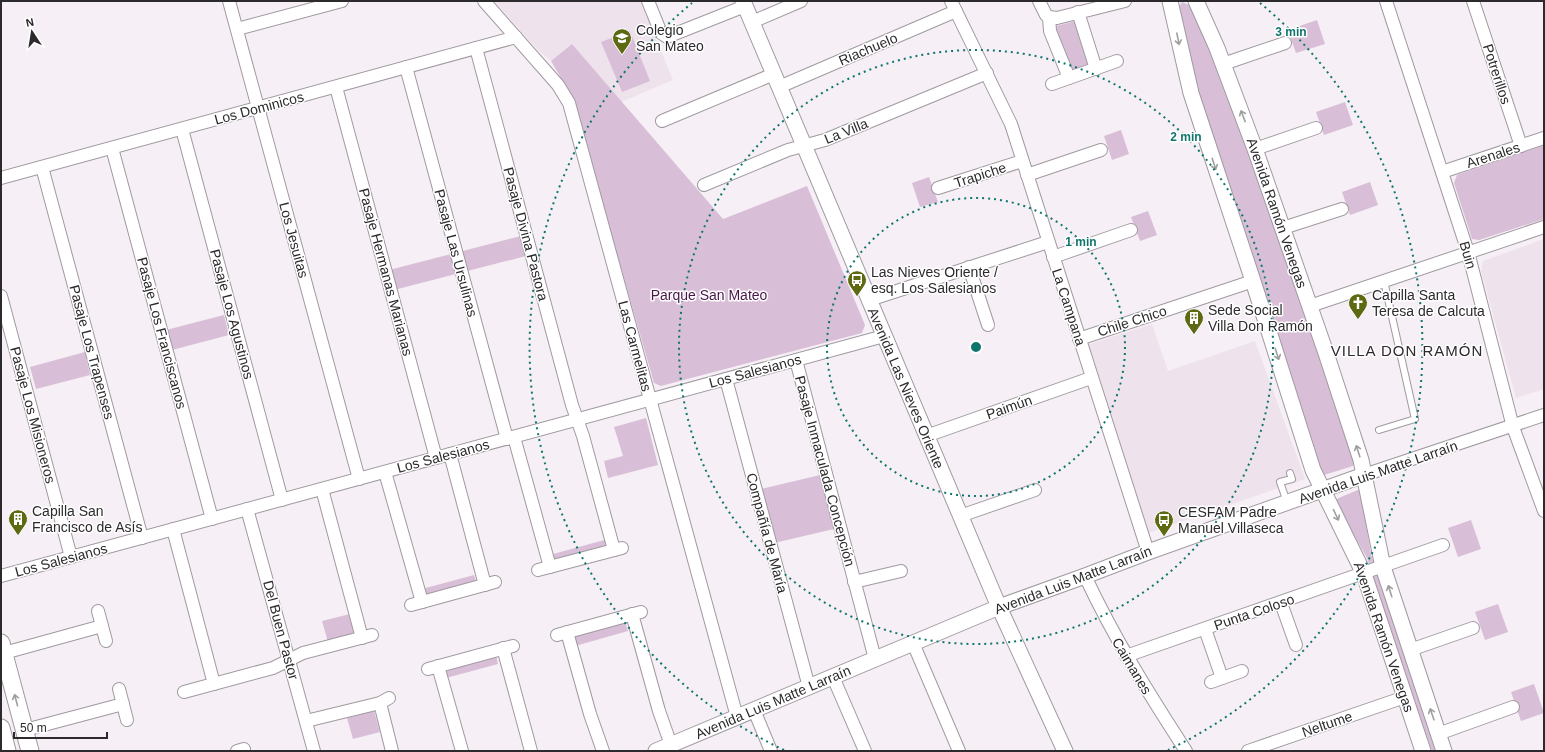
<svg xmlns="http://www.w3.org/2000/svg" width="1545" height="752" viewBox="0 0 1545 752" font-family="Helvetica,sans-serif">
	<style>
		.built { fill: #eee2ed }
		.green { fill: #d9bed7 }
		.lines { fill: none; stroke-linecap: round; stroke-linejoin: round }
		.service-casing { stroke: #a09aa0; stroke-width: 8 }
		.minor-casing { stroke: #a09aa0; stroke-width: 14 }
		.tertiary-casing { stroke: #a09aa0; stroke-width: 17 }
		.secondary-casing { stroke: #a09aa0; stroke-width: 19 }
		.service { stroke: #fff; stroke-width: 6 }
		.minor { stroke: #fff; stroke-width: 12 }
		.tertiary { stroke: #fff; stroke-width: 15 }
		.secondary { stroke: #fff; stroke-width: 17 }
		.oneway { stroke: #a09fa0 }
		.ring { fill: none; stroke: #0f766e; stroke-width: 2; stroke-dasharray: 2 4 }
		.labels { text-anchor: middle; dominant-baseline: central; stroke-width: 3; stroke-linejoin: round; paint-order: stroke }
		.poi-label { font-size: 14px; fill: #2c2a2c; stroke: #fff; text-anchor: start }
		.street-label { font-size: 14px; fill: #2c2a2c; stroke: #fff }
		.park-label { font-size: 14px; fill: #481648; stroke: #fff }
		.neighbourhood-label { font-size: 15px; letter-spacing: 1px; fill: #2e292d; stroke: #fff }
		.centre { fill: #0f766e; stroke: #fff; stroke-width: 2 }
		.ring-label { font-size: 12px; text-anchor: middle; font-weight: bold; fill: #0f766e; stroke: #fff; stroke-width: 3; stroke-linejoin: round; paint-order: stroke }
	</style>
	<rect width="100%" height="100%" fill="#f6eff5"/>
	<g class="built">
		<polygon points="494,1 640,1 673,80 621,102 572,44 551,61 537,49"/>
		<polygon points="1544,239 1544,389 1516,398 1481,271 1483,261"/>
		<polygon points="1152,324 1168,371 1255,341 1305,479 1148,533 1087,345"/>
	</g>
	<g class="green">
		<polygon points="1182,2 1191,6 1224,72 1354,458 1353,466 1324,475 1320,468 1192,85 1177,10"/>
		<polygon points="1317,20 1325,44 1296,53 1288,30"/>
		<polygon points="1076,21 1090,66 1072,71 1057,36 1056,26"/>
		<polygon points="630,31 650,81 622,92 601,42"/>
		<polygon points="572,44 723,219 807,186 865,325 862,333 661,386 654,383 572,97 551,61"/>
		<polygon points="1345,102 1353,125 1324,135 1316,112"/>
		<polygon points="1121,130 1129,154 1112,160 1104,136"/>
		<polygon points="1544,145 1544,219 1479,240 1472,239 1454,183 1457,175"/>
		<polygon points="929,177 938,202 920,207 912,183"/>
		<polygon points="1370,182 1378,205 1350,215 1342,192"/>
		<polygon points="1148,211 1157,235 1140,241 1131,217"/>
		<polygon points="521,236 526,256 394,290 389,270"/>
		<polygon points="224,315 229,335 172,350 166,330"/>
		<polygon points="85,352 90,375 36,389 30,367"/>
		<polygon points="646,418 658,465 608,478 604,461 623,456 614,427"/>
		<polygon points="820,475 834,529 774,543 761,489"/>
		<polygon points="1360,489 1371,554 1437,751 1432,751 1367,558 1334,500"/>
		<polygon points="1471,520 1481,549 1458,557 1448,528"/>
		<polygon points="608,539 611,548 555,563 553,554"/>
		<polygon points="474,575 477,584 424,598 422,589"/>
		<polygon points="1498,604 1508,632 1485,640 1475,612"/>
		<polygon points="350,614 355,635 328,642 322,621"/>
		<polygon points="625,622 628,631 575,646 573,636"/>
		<polygon points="496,655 498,664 446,678 443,669"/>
		<polygon points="1534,684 1544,713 1521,721 1511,692"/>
		<polygon points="374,711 380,732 353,739 347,718"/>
	</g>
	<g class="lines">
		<defs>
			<g id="service">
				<polyline points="1379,430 1415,419 1384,281"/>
				<polyline points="1287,502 1280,482 1292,479 1290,473"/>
			</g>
			<g id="minor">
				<polyline points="229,1 359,479"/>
				<polyline points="484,1 558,85 569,103 737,717"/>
				<polyline points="648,1 661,33 667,37 745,6"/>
				<polyline points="951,1 1011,124 1148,552"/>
				<polyline points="1039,1 1046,15 1049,17"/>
				<polyline points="1386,1 1468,252 1513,427 1544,511"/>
				<polyline points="1473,1 1521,146"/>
				<polyline points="1078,12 1096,69"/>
				<polyline points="1049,17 1057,18 1125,1"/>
				<polyline points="1049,17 1050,31 1069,78"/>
				<polyline points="752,22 801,1"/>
				<polyline points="237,29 342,1"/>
				<polyline points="476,48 572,405 583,436 614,550"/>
				<polyline points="1223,64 1285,43"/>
				<polyline points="406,67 507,439"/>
				<polyline points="1052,84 1117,61"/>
				<polyline points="336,87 436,458"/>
				<polyline points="779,87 956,11"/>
				<polyline points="662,121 774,74"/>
				<polyline points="182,129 282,500"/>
				<polyline points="112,148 212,519"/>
				<polyline points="1255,149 1316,128"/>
				<polyline points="42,167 142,538"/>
				<polyline points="1442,172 1544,138"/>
				<polyline points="1027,175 1101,150"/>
				<polyline points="1,178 516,37"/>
				<polyline points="704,185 788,150 825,140 987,73"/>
				<polyline points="938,188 1022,161"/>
				<polyline points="1283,228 1342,209"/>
				<polyline points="1053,257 1131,230"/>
				<polyline points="969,267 988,325"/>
				<polyline points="1,296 71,557"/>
				<polyline points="869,300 1048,242"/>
				<polyline points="1310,306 1544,227"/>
				<polyline points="1079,339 1253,281"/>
				<polyline points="796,360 875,659"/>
				<polyline points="726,379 809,687"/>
				<polyline points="926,436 1091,378"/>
				<polyline points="514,437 550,567"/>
				<polyline points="450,454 485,585"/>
				<polyline points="385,472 422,602"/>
				<polyline points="1364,475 1544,415"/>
				<polyline points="322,489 362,638"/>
				<polyline points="247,509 314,751"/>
				<polyline points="960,516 1035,490"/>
				<polyline points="173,529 214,684"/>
				<polyline points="538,570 622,548"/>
				<polyline points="1,576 884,336"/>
				<path d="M 1085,576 C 1114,638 1149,694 1186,751"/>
				<polyline points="854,582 901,571"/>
				<polyline points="1281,603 1296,645"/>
				<polyline points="411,605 495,582"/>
				<polyline points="98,611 106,641"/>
				<polyline points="632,614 659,711 671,745"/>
				<polyline points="1205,629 1222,678"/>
				<polyline points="567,632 590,714 603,751"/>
				<polyline points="557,635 641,612"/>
				<polyline points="913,643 959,751"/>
				<polyline points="503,648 531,751"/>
				<polyline points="1410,650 1473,628"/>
				<polyline points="4,653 102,626"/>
				<polyline points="1126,656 1443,545"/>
				<polyline points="438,666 462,751"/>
				<polyline points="428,669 513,646"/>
				<polyline points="833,677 865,751"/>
				<polyline points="1211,682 1242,671"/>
				<polyline points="119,689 127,720"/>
				<polyline points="184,692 273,668 303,653 372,635"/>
				<polyline points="380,703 392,751"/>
				<polyline points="754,710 771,751"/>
				<polyline points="306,721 380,703 389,698"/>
				<polyline points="25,730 123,704"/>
				<polyline points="1438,734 1513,707"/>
				<polyline points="237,751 244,749"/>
				<polyline points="1248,751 1405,697"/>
			</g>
			<g id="tertiary">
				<polyline points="743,1 999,607 1065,751"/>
				<polyline points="1170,1 1191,93 1253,281 1313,470 1364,574 1423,751"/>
				<polyline points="1196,1 1217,48 1255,149 1326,353 1361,460 1383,567 1444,751"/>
				<polyline points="656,751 999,607 1085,576 1148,552 1364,475"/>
			</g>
			<g id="secondary">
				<polyline points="1,643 30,751"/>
				<polyline points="1,728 7,751"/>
			</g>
		</defs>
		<use href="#service" class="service-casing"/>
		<use href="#minor" class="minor-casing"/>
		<use href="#tertiary" class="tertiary-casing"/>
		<use href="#secondary" class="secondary-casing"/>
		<use href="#service" class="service"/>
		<use href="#minor" class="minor"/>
		<use href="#tertiary" class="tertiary"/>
		<use href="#secondary" class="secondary"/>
	</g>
	<defs><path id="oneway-shaft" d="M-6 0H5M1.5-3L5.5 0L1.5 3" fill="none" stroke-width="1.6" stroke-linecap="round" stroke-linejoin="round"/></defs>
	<g class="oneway">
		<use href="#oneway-shaft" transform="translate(1178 39) rotate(79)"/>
		<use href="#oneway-shaft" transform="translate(1243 116) rotate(-111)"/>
		<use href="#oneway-shaft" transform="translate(1214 164) rotate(72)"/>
		<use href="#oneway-shaft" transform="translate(1277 354) rotate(72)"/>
		<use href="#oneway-shaft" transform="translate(1358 451) rotate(-108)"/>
		<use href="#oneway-shaft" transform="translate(1336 515) rotate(64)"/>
		<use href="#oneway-shaft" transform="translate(1390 591) rotate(-108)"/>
		<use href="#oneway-shaft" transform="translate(16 700) rotate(-105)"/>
		<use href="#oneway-shaft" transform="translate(1432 714) rotate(-109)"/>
	</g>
	<g class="ring">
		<circle cx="976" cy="347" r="149"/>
		<circle cx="976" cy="347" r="297"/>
		<path d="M784 750A446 446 0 0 1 692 3M1260 3A446 446 0 0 1 1168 750"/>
	</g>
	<defs>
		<symbol id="school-pin" viewBox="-11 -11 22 30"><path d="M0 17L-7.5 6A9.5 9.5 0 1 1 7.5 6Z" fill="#5d6a12" stroke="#fff"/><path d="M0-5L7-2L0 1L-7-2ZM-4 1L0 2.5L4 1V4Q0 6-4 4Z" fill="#fff"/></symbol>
		<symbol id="bus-pin" viewBox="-11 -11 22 30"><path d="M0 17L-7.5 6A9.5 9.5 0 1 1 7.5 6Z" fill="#5d6a12" stroke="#fff"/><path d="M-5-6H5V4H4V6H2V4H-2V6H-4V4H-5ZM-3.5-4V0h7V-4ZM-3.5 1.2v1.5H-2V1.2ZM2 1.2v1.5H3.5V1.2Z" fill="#fff"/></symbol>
		<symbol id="church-pin" viewBox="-11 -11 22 30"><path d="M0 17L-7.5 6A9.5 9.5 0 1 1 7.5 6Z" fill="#5d6a12" stroke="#fff"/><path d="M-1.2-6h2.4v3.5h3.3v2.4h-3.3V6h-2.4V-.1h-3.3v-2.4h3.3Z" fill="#fff"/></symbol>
		<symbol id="building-pin" viewBox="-11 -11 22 30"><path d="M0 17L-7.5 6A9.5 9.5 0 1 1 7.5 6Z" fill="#5d6a12" stroke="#fff"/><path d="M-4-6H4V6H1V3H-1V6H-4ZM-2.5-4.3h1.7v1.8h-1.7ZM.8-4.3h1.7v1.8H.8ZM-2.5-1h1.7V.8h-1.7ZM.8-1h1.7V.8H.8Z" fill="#fff"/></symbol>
	</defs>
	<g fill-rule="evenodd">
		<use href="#school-pin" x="611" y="27" width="22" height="30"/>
		<use href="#bus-pin" x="846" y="269" width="22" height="30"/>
		<use href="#church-pin" x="1347" y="292" width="22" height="30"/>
		<use href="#building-pin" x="1183" y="307" width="22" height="30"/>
		<use href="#building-pin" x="7" y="508" width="22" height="30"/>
		<use href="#bus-pin" x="1153" y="509" width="22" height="30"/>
	</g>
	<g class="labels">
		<g class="poi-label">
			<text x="636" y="30">Colegio<tspan x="636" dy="16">San Mateo</tspan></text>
			<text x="871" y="272">Las Nieves Oriente /<tspan x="871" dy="16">esq. Los Salesianos</tspan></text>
			<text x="1372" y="295">Capilla Santa<tspan x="1372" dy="16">Teresa de Calcuta</tspan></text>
			<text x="1208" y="310">Sede Social<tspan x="1208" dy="16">Villa Don Ramón</tspan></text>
			<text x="32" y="511">Capilla San<tspan x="32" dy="16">Francisco de Asís</tspan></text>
			<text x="1178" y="512">CESFAM Padre<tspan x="1178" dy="16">Manuel Villaseca</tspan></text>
		</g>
		<g class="street-label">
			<text transform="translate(868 49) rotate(-23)">Riachuelo</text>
			<text transform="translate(1497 74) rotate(72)">Potrerillos</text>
			<text transform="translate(259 108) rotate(-15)">Los Dominicos</text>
			<text transform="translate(846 131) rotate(-22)">La Villa</text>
			<text transform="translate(1493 155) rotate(-18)">Arenales</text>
			<text transform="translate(980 175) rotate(-18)">Trapiche</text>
			<text transform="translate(1277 213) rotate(71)">Avenida Ramón Venegas</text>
			<text transform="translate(526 234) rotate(75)">Pasaje Divina Pastora</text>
			<text transform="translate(294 240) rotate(75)">Los Jesuitas</text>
			<text transform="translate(456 253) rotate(75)">Pasaje Las Ursulinas</text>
			<text transform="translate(1468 255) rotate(74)">Buin</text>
			<text transform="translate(386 272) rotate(75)">Pasaje Hermanas Marianas</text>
			<text transform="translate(1069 307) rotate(72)">La Campana</text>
			<text transform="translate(232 314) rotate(75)">Pasaje Los Agustinos</text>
			<text transform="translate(1132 321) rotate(-18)">Chile Chico</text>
			<text transform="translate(162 333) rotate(75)">Pasaje Los Franciscanos</text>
			<text transform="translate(635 346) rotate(75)">Las Carmelitas</text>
			<text transform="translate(92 352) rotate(75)">Pasaje Los Trapenses</text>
			<text transform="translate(755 371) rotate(-15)">Los Salesianos</text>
			<text transform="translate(906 388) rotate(67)">Avenida Las Nieves Oriente</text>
			<text transform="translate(1009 407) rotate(-19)">Paimún</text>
			<text transform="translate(33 415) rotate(75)">Pasaje Los Misioneros</text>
			<text transform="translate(443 456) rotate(-15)">Los Salesianos</text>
			<text transform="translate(825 471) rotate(75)">Pasaje Inmaculada Concepción</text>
			<text transform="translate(1378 472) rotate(-19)">Avenida Luis Matte Larraín</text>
			<text transform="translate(767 533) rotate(75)">Compañía de María</text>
			<text transform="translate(61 560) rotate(-15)">Los Salesianos</text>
			<text transform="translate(1073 580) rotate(-21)">Avenida Luis Matte Larraín</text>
			<text transform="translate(1254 612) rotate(-19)">Punta Coloso</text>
			<text transform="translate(281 630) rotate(75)">Del Buen Pastor</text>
			<text transform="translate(1384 637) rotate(71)">Avenida Ramón Venegas</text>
			<text transform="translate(1132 666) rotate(59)">Caimanes</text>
			<text transform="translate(773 702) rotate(-23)">Avenida Luis Matte Larraín</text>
			<text transform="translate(1327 724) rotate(-19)">Neltume</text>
		</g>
		<g class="park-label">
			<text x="709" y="295">Parque San Mateo</text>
		</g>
		<g class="neighbourhood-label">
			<text x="1407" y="350">VILLA DON RAMÓN</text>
		</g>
	</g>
	<circle cx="976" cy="347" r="6" class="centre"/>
	<g class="ring-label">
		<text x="1291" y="36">3 min</text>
		<text x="1186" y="141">2 min</text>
		<text x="1081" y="246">1 min</text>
	</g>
	<rect width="1545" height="752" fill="none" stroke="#2c2a2c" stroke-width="4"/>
	<g transform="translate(32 32) rotate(348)" stroke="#ffffff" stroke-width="3" paint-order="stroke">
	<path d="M0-3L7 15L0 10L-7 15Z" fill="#2c2a2c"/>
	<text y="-6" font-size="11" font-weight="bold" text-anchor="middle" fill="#2c2a2c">N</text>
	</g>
	<path d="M14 732v6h93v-6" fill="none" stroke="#2c2a2c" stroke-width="2"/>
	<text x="20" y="732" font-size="12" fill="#2c2a2c" stroke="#ffffff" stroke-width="3" paint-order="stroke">50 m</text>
</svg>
